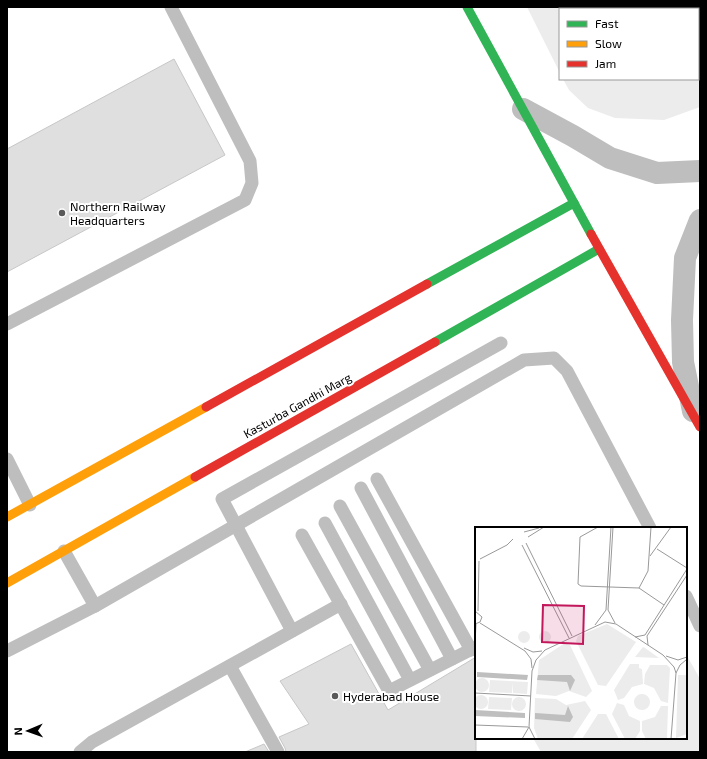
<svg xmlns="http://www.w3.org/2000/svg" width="707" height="759" viewBox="0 0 707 759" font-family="'Exo 2',sans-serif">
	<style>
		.green { fill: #ececec }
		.building { fill: #dfdfdf; stroke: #c7c7c7 }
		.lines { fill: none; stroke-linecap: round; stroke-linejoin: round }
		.lane { stroke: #bebebe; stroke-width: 13 }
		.street { stroke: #bebebe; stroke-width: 22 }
		.fast { stroke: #30b455; stroke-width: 9 }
		.slow { stroke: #ff9f0a; stroke-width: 9 }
		.jam { stroke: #e5322d; stroke-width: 9 }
		.poi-dot { fill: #595959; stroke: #fff; stroke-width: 1.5 }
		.labels { text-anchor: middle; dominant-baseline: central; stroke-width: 4; stroke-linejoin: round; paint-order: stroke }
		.poi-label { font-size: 12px; fill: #000; stroke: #fff; text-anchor: start }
		.street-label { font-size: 12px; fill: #000; stroke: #fff }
		.inset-road { fill: none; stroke: #999; stroke-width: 1 }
		.view { fill: #c2185b; fill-opacity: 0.15; stroke: #c2185b; stroke-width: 2 }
		.inset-edge { fill: none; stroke: #000; stroke-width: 2 }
	</style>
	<rect width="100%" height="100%" fill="#fff"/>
	<g class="green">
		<polygon points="527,7 700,7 700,107 664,120 615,118 588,108 569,90 563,79 698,79 698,9 560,9 560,73"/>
		<polygon points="686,654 700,679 700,752 541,752 533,738 686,738"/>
	</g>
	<g class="building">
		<polygon points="174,59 225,155 7,272 7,149"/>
		<polygon points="351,644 388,710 476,657 476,752 286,752 285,748 279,737 309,724 280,681"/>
		<polygon points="264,744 269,752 245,752"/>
	</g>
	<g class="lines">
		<g class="lane">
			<polyline points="7,324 245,200 252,183 250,161 171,7"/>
			<polyline points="7,459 30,505"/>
			<polyline points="377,479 471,650"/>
			<polyline points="361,488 452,659"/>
			<polyline points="340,506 430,670"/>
			<polyline points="325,523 410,680"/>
			<polyline points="302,535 389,691 476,647"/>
			<polyline points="64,551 95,606"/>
			<polyline points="686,596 700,626"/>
			<polyline points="292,631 222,499 501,343"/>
			<polyline points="7,651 95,606 524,360 554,358 567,371 650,528"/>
			<polyline points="230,666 278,752"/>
			<polyline points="80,752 92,742 341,604"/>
		</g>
		<g class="street">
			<polyline points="523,109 573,136 610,158 657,173 700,171"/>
			<polyline points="693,411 683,362 682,320 685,258 700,220"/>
		</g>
		<g class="fast">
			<polyline points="467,7 591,234"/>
			<polyline points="427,284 574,203"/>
			<polyline points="435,342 599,249"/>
		</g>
		<g class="slow">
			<polyline points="7,517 206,407"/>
			<polyline points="7,583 195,477"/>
		</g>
		<g class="jam">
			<polyline points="591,234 700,427"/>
			<polyline points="206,407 427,284"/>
			<polyline points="195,477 435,342"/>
		</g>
	</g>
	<g class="poi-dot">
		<circle cx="62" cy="213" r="4"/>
		<circle cx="335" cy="696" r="4"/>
	</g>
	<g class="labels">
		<g class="poi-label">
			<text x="70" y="206">Northern Railway<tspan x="70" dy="14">Headquarters</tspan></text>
			<text x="343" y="696">Hyderabad House</text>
		</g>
		<g class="street-label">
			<text transform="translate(297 405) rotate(-29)">Kasturba Gandhi Marg</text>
		</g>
	</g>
	<g transform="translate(475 527)">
		<rect width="212" height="212" fill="#fff"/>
		<path d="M 132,97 L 161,115 L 131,159 L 123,158 L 101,114 L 103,109 ZM64 110a6 6 0 1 1 12 0a6 6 0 1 1-12 0ZM43 110a6 6 0 1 1 12 0a6 6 0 1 1-12 0ZM 90,116 L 95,118 L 117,164 L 111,170 L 94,164 L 81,169 L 61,167 L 64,133 ZM 168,120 L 170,121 L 184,131 L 160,130 ZM 155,137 L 164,137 L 164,141 L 167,142 L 168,157 L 157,160 L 149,171 L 143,173 L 139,163 ZM 175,138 L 192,138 L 195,141 L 193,176 L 186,174 L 179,161 L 169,157 L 170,147 ZM 203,148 L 212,148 L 212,207 L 201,211 ZM0 158a7 7 0 1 1 14 0a7 7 0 1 1-14 0ZM 15,153 L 53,155 L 52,167 L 38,166 L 38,156 L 37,166 L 14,165 ZM159 175a8 8 0 1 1 16 0a8 8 0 1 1-16 0ZM-1 175a7 7 0 1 1 14 0a7 7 0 1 1-14 0ZM37 177a7 7 0 1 1 14 0a7 7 0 1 1-14 0ZM 14,170 L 37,171 L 36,183 L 13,182 ZM 60,171 L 81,172 L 91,178 L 110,174 L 116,183 L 97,212 L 63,212 L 59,201 ZM 142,176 L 149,178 L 154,189 L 165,194 L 165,204 L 160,212 L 150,212 L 137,187 ZM 186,179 L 193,179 L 192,212 L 171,212 L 167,204 L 167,194 L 180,190 ZM 123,187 L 131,187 L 144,212 L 107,212 Z" fill="#ececec"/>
		<path d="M 2,145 L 53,148 L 52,153 L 2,150 ZM 63,148 L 96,148 L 100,153 L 95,164 L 92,155 L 62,153 ZM 93,179 L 98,190 L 95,195 L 60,192 L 60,186 L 90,188 ZM 0,183 L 50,186 L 50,191 L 0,189 Z" fill="#bfbfbf"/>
		<path class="inset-road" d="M 123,0 L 105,10 L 103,57 L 106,59 L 164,61 L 173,44 L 176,0M 138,0 L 133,83 L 140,96M 49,5 L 64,1M 53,10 L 69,0M 51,16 L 97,109M 47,18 L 94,111M 182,22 L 212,41M 175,29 L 196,0M 5,32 L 32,18 L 38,12M 164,61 L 189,78M 0,84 L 7,90 L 5,95 L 0,97M 3,84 L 4,34M 5,96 L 50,124 L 56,132 L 57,141M 120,98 L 131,83 L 136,0M 160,110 L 170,108 L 212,42M 0,116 L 1,97M 173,118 L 172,109 L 212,48M 49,121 L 58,125 L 67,124M 191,129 L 203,133 L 212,130M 201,146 L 205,138 L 211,133M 0,166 L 56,169M 0,198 L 53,200M 47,212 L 54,200M 60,212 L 54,200 L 57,144 L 61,133 L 70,123 L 130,95 L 141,97 L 188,128 L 199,140 L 201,146 L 196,212"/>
		<path class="view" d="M 68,78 L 109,79 L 108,117 L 67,115 Z"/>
		<rect width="212" height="212" class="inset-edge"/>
	</g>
	<rect width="707" height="759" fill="none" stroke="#000000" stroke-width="16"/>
	<rect x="559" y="8" width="140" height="72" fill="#ffffff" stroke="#999999"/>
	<rect x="567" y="21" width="20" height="6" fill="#30b455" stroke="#999999"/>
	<text x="595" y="28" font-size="12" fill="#000000">Fast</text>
	<rect x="567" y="41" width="20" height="6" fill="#ff9f0a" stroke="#999999"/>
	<text x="595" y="48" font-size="12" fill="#000000">Slow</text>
	<rect x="567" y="61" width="20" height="6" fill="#e5322d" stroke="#999999"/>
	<text x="595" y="68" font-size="12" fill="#000000">Jam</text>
	<g transform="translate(28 731) rotate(268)" stroke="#ffffff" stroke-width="3" paint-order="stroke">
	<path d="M0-3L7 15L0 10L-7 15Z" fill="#000000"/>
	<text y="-6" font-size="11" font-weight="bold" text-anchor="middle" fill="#000000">N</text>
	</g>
</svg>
